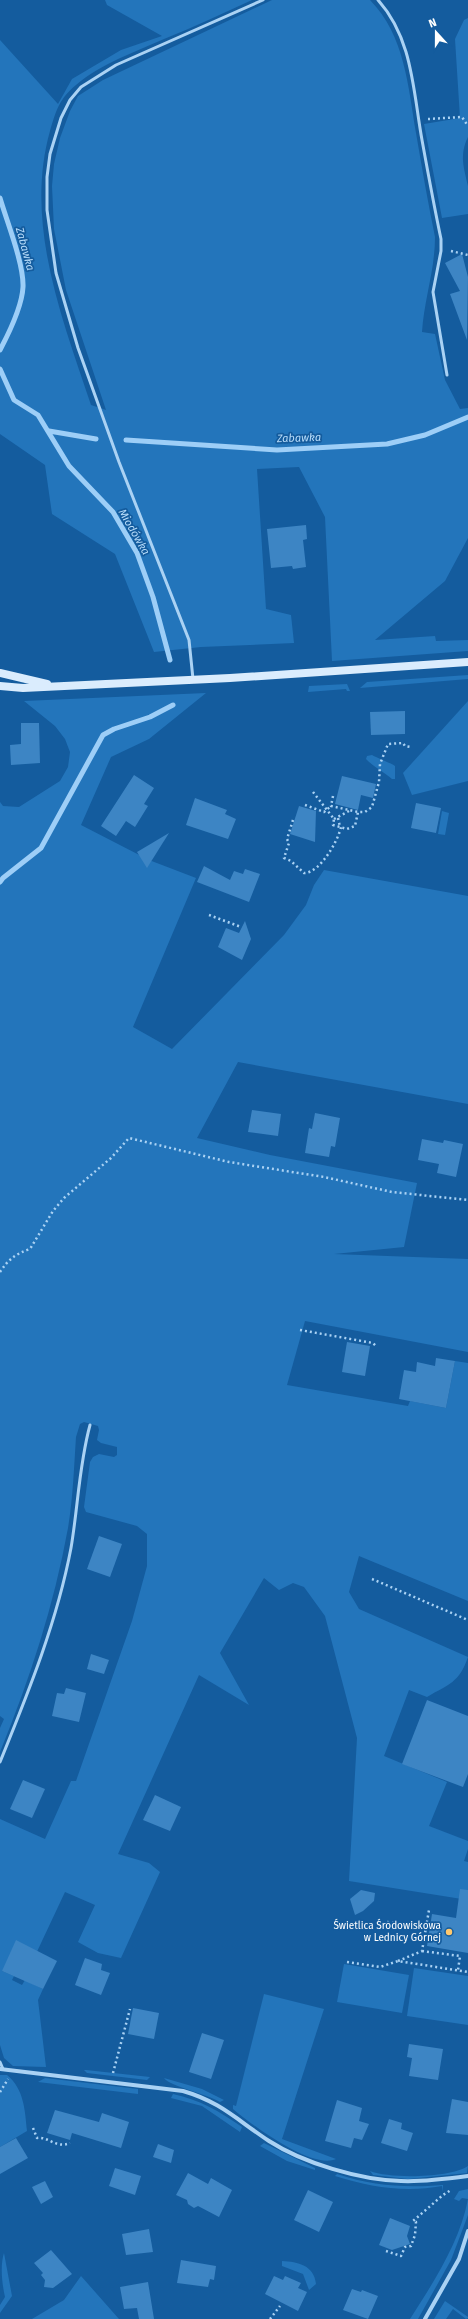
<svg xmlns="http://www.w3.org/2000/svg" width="468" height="2319" viewBox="0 0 468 2319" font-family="'Fira Sans',sans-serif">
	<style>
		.green { fill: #2375bb }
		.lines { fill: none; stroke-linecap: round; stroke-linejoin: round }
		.stream { stroke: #9dcef7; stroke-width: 5 }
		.building { fill: #3d85c4 }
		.path { stroke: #aad2f4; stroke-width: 2.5; stroke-dasharray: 2 3; stroke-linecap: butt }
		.lane { stroke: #aad2f4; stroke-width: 3 }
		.street { stroke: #aad2f4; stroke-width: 4 }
		.secondary { stroke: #daecfd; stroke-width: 8 }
		.poi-dot { fill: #ffc86d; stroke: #145c9e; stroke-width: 1.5 }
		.labels { text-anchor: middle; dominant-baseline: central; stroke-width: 3.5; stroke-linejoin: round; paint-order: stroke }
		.poi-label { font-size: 10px; fill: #fff; stroke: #145c9e; text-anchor: end }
		.water-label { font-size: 11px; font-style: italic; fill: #b7dcfa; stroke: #145c9e }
	</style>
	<rect width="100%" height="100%" fill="#145c9e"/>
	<g class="green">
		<path d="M 105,0 L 252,0 C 223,13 194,27 164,39 C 133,53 102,63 76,85 C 59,99 56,111 50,131 C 24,223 62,318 91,405 L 106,410 L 66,290 L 54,229 L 52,186 L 54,164 L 60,138 L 70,111 L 78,96 L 103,80 L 272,0 L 370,0 C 405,36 408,86 416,133 C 422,168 428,203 435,237 C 435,270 424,300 422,332 L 435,334 L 445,380 L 460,409 L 468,408 L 468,538 L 445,581 L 375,640 L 435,636 L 436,641 L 468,640 L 468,651 L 332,661 L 325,517 L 299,467 L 257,469 L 266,609 L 291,615 L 294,643 L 201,647 L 154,652 L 115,554 L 52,514 L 45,465 L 0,434 L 0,40 L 58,104 L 72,79 L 121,50 L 162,36 L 107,5 Z"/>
		<path d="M 468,18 L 468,137 C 459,155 464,168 468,186 C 468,195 468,205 468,214 L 442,218 L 424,124 L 460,118 L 455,39 L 464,20 Z"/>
		<polygon points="468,675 468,679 360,688 367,682"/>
		<polygon points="347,684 350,691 347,691 346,689 308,692 309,686"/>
		<path d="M 206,693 L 149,739 L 111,757 L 81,825 L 149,860 L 196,878 L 133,1027 L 172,1049 L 284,935 L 306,905 L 314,885 L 324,870 L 468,896 L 468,1104 L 238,1062 L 197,1138 L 270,1155 L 417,1183 L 404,1247 L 334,1254 L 468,1259 L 468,1352 L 305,1321 L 287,1385 L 408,1406 L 410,1401 L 446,1408 L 455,1361 L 468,1363 L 468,1601 L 359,1556 L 349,1592 L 359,1609 L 468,1657 C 459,1683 449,1684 427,1697 L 409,1690 L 384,1756 L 447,1782 L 429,1826 L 468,1841 L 468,1849 L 464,1861 L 468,1862 L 468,1900 L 349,1881 L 357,1738 L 325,1616 L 304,1587 L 293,1583 L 279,1590 L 264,1578 L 220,1653 L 249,1705 L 199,1675 L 118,1854 L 149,1863 L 160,1872 L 121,1958 L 98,1953 L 78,1942 L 95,1905 L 65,1892 L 34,1958 L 2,1971 L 14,1976 L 12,1980 L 22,1985 L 25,1980 L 43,1989 L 38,2000 L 46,2067 L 13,2066 L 4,2058 L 0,2045 L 0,1819 L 45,1839 L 71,1781 L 76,1781 L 132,1621 L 147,1566 L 147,1534 L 137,1526 L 86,1512 L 84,1507 L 90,1462 L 93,1457 L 99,1454 L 114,1457 L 117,1455 L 117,1447 L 101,1443 L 97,1440 L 99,1430 L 98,1426 L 84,1422 L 80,1424 L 76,1437 C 74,1467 73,1498 68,1528 C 54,1605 30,1679 0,1752 L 0,1728 L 4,1719 L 0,1716 L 0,802 L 3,806 L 19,807 L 60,781 L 68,767 L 70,752 L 65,739 L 55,726 L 24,701 Z"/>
		<polygon points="468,701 468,781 412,795 403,773"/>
		<path d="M 372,755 C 379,759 391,763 395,766 L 395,779 L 392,779 C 384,772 375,768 366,759 L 367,756 Z"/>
		<polygon points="442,811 449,813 445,835 438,834"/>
		<polygon points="344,1964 409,1975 402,2013 337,2002"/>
		<polygon points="414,1968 468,1976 468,2025 407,2016"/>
		<path d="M 264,1994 L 324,2009 L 282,2139 L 336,2159 C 312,2170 252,2125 233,2109 L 233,2105 L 236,2106 Z"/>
		<polygon points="84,2070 86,2070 150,2077 147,2080 87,2073"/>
		<path d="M 0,2075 L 7,2075 C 24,2089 25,2110 27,2131 L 0,2147 Z"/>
		<polygon points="45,2078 138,2089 138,2094 38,2082"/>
		<path d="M 164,2078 L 202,2089 L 224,2100 L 220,2102 C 207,2094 169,2086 164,2078 Z"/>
		<path d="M 173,2094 C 200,2100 219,2111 242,2127 L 240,2132 L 202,2106 L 171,2098 Z"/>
		<polygon points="264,2143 315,2168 315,2170 287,2161 260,2146"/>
		<path d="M 468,2166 L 467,2173 L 408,2179 L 373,2175 L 370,2171 C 390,2179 450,2178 468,2166 Z"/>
		<path d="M 337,2174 C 373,2186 405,2188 443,2185 L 443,2192 L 442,2186 C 405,2193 370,2187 335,2176 Z"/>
		<path d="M 468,2189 L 468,2215 L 462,2231 L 451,2260 L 418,2319 L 410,2319 C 433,2283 460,2242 468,2199 L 462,2198 L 459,2201 L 454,2199 L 459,2191 Z"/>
		<path d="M 4,2253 L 12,2296 L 0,2313 L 0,2305 L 5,2297 C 2,2284 0,2265 4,2253 Z"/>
		<path d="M 282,2261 C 298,2262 314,2265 316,2284 L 309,2290 L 303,2274 L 282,2266 Z"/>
		<polygon points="81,2276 119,2319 32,2319 64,2300"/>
		<polygon points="445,2301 468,2317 468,2318 466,2319 453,2309 446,2319 434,2319"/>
	</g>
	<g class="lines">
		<g class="stream">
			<path d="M 0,198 C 7,222 24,264 23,287 C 22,307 9,333 0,350"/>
			<polyline points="0,369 14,400 38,415 69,466 113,512 137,553 153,597 170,660"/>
			<polyline points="49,431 96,439"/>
			<polyline points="126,440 277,450 387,444 425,435 468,417"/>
			<polyline points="0,882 3,878 41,848 103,735 114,729 150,717 173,705"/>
		</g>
	</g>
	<g class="building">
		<polygon points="462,254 468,277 467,340 450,294 460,291 445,263"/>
		<polygon points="306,525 307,539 303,540 306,567 293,569 292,566 271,568 267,529"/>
		<polygon points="405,711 405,734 371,735 370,712"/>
		<polygon points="21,723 39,723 40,763 11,765 10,745 21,744"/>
		<polygon points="134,775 154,788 144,804 148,806 135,827 126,821 116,836 101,826"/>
		<polygon points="342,776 376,784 373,798 361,795 358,810 335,804"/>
		<polygon points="195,798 227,810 225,814 236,819 228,839 186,825"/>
		<polygon points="416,803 441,808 436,833 411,828"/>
		<polygon points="299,806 316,811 315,842 290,834"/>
		<polygon points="169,833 147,868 137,852"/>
		<polygon points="204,866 230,880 234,871 243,874 245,869 260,874 249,902 197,882"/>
		<polygon points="245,921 251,939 242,960 218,947 226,928 239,933"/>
		<polygon points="252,1110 281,1114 278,1136 248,1132"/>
		<polygon points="315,1113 340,1118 335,1147 331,1146 329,1157 305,1153 309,1128 312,1129"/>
		<polygon points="422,1139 443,1143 444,1140 463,1144 456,1177 437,1173 439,1164 418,1160"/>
		<polygon points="347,1342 370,1346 365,1376 342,1372"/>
		<polygon points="436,1358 455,1361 446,1408 399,1399 404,1370 416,1372 417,1362 435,1366"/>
		<polygon points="99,1536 122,1544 110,1577 87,1569"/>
		<polygon points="91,1654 109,1660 104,1674 87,1669"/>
		<polygon points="66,1688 86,1693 79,1722 52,1716 57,1693 64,1694"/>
		<polygon points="427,1700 468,1716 468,1774 463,1787 402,1764"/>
		<polygon points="23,1780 45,1789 32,1818 10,1809"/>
		<polygon points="155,1795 181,1807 170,1831 143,1820"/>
		<polygon points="460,1889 468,1890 468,1953 427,1946 432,1914 456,1918"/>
		<polygon points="361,1890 375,1893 374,1901 363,1911 355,1915 350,1899"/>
		<polygon points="16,1940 57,1961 43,1989 2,1971"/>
		<polygon points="85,1958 102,1964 101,1970 110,1973 101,1995 75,1985"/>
		<polygon points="133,2008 159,2013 154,2039 128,2034"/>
		<polygon points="202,2033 224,2040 211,2079 189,2072"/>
		<polygon points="409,2044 443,2049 438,2080 409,2076 412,2058 407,2057"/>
		<polygon points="452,2099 468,2102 468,2135 446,2133"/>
		<polygon points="337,2100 362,2108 359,2121 369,2124 362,2140 354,2138 351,2148 325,2141"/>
		<polygon points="55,2110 99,2122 102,2113 129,2122 121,2148 72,2133 70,2140 47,2133"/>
		<polygon points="389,2119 402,2123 401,2129 413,2133 407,2151 381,2143"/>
		<polygon points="16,2138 28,2158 0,2174 0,2147"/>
		<polygon points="158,2144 174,2150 171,2163 153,2157"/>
		<polygon points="115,2168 141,2176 135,2195 109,2186"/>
		<polygon points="188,2173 208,2184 211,2178 232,2190 219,2217 198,2206 194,2208 188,2204 187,2200 176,2195"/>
		<polygon points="45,2181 53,2197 41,2204 32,2187"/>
		<polygon points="308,2190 333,2202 319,2232 294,2220"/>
		<polygon points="390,2218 410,2226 407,2236 410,2244 392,2250 379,2245"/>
		<polygon points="149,2229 153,2252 126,2255 122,2234"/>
		<polygon points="51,2250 72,2274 53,2288 44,2287 45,2280 41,2275 43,2273 34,2263"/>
		<polygon points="181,2260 216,2266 214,2280 210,2279 208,2287 177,2283"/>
		<polygon points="274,2276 283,2280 285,2276 301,2283 298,2288 307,2292 298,2311 265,2294"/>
		<polygon points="148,2282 154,2319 139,2319 137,2308 124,2309 120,2287"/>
		<polygon points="352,2289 361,2292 362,2290 378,2296 368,2319 343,2310"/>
	</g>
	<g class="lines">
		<g class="path">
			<polyline points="428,119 462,117 468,126"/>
			<polyline points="451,251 468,255"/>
			<polyline points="313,792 334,819 333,825 347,829 355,826 358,812 365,812 372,807 379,782 380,764 388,744 403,743 405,746 411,747"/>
			<polyline points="333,796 331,806 358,812"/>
			<polyline points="305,805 324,812 331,806"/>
			<polyline points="338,818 340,827"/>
			<polyline points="334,819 349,811"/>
			<path d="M 293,820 L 287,839 L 289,843 L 284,858 L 291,861 L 304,873 C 320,873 338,841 341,827"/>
			<polyline points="209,915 241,927"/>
			<path d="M 0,1272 C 8,1260 15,1254 30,1249 L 53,1211 L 64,1198 L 111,1158 L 129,1138 L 229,1162 L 324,1177 L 392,1192 L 468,1200"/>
			<polyline points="300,1330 373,1343 376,1346"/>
			<polyline points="372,1579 468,1620"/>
			<polyline points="387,1922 426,1928"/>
			<polyline points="422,1951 460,1956 458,1970"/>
			<polyline points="398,1961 422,1951 429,1910"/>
			<polyline points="347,1962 380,1967 398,1961 468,1972"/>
			<polyline points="113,2073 130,2009"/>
			<polyline points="0,2092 8,2079"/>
			<path d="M 33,2128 L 37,2138 C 48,2136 56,2149 70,2143"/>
			<polyline points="386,2251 401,2256 405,2247 411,2246 415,2235 416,2222 413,2221 443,2195 451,2190"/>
			<polyline points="270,2319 280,2306"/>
		</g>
		<g class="lane">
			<path d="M 378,0 C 413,39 413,91 422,140 C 428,173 434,206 441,239 L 441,251 L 433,292 L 447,375"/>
			<polyline points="193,679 189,640 119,462 78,348 56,273 47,210 47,177 50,154 61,118 70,100 81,87 116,65 263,0"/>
			<path d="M 0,1762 C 28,1693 57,1622 71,1548 C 78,1507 79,1465 90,1425"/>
			<polyline points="0,2062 3,2069"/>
		</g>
		<g class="street">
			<path d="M 0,2069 L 183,2091 C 221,2102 237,2120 269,2141 C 303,2163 360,2180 401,2181 C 424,2182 446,2179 468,2176"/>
			<polyline points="425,2319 459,2259 468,2231"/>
		</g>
		<g class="secondary">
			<polyline points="0,673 47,684"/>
			<polyline points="0,686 23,688 230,678 468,662"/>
		</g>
	</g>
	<circle class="poi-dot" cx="449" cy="1932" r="4"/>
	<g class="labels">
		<g class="poi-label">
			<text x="441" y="1926">Świetlica Środowiskowa<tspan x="441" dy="12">w Lednicy Górnej</tspan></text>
		</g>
		<g class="water-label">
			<text transform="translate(25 249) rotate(75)">Zabawka</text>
			<text transform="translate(299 438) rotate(-2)">Zabawka</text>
			<text transform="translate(134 532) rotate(60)">Miodówka</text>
		</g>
	</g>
	<g transform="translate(436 32) rotate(339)" stroke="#145c9e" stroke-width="3" paint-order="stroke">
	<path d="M0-3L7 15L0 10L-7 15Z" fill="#ffffff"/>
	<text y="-6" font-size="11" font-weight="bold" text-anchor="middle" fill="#ffffff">N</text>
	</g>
</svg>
